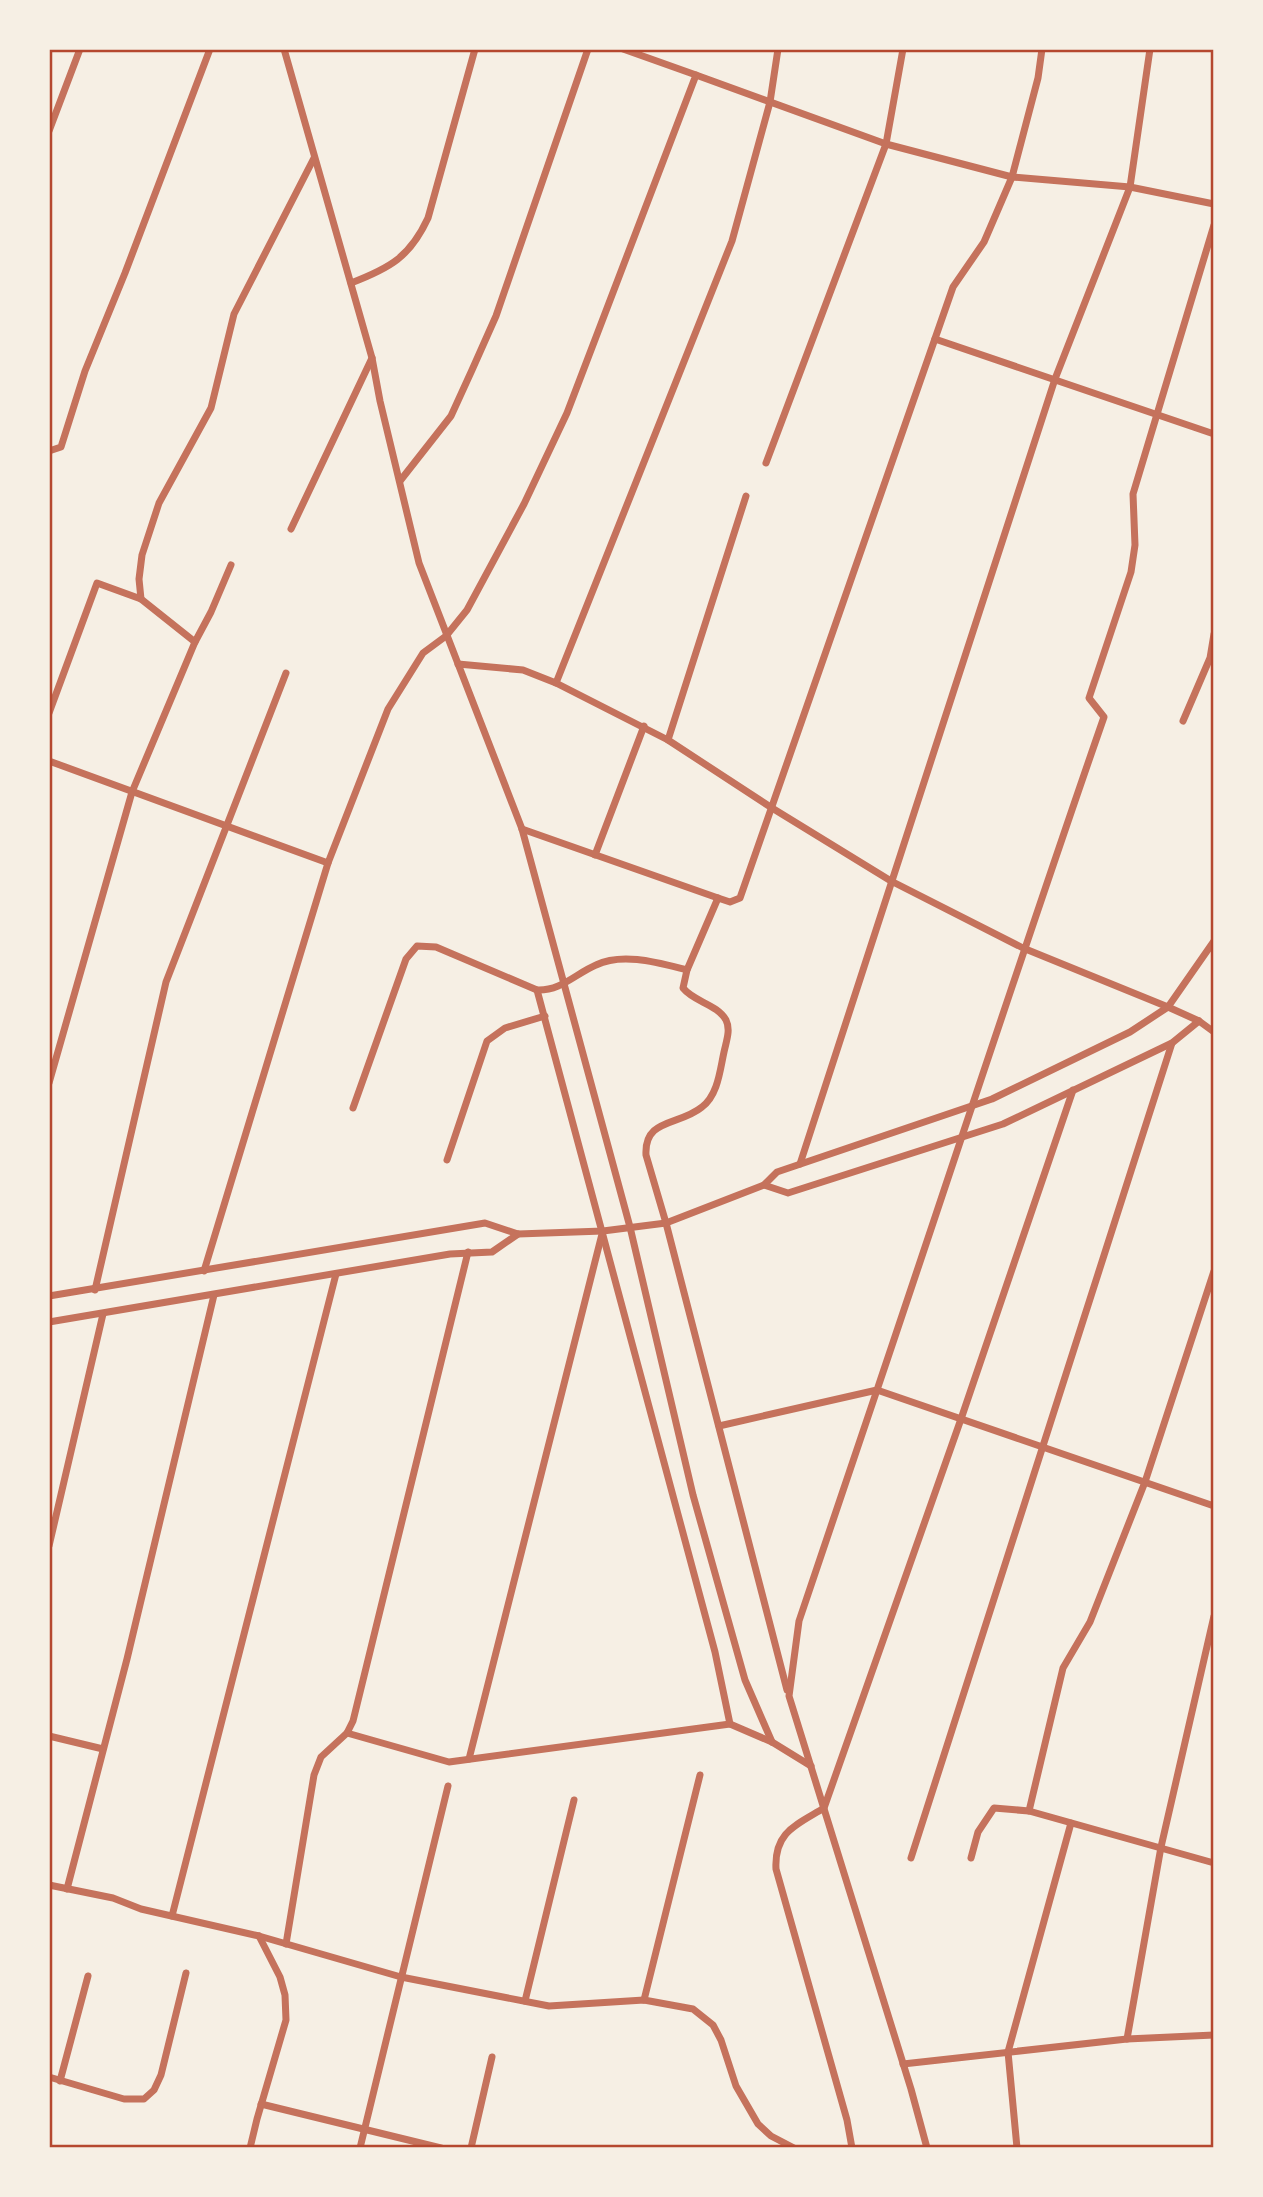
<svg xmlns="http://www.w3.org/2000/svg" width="1263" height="2197" viewBox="0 0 1263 2197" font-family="'PT Sans Narrow',sans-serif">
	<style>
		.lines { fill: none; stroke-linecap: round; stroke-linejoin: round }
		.minor { stroke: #c5725c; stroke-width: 7 }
		.neatline { fill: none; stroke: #b5482f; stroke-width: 2.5 }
	</style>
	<rect width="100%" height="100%" fill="#f6efe4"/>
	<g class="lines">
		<g class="minor">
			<polyline points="284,49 372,358 380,401 419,563 522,829 630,1227 693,1495 745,1680 772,1742"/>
			<polyline points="696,75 886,144 1012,177 1130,187 1214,204"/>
			<polyline points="49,131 80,49"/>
			<path d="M 351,283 C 390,268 410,257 428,218 L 475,49"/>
			<polyline points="935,339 1214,434"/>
			<polyline points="49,451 61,447 85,371 125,273 210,49"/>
			<polyline points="766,463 886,144 903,49"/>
			<polyline points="400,481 451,416 472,370 496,316 588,49"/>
			<polyline points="291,529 372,358"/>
			<polyline points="141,599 139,579 142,555 159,503 211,408 234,314 314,158"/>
			<polyline points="458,664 523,670 556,683 668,740 772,808 891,881 1023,948 1168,1007 1199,1021 1214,1032"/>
			<polyline points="556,683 732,241 770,102 778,49"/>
			<polyline points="49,713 97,583 141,599 195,642 211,612 231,565"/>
			<polyline points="1183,721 1210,658 1214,634"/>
			<polyline points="668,740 746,496"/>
			<polyline points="49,761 328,863 388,709 423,653 446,636 467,610 524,504 567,413 696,75 623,49"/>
			<polyline points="522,829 718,898 730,902 740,898 953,287 984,242 1012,177 1038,78 1042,49"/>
			<polyline points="595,855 644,726"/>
			<path d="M 718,898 L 687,970 L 683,988 C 694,1002 717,1004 726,1020 C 731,1030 726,1042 724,1052 C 720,1070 718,1095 702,1107 C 679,1126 644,1118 646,1155 L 666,1223 L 787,1690"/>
			<polyline points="537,990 715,1652 730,1724 772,1742 811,1766"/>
			<polyline points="49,1083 132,792 195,642"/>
			<path d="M 353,1108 L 406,959 L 417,946 L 436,947 L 537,990 C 561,991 575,974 596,965 C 623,952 659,963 687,970"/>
			<polyline points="447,1160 487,1041 505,1028 545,1016"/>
			<polyline points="800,1164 1055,379 1130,187 1150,49"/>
			<polyline points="764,1185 788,1193 1003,1124 1172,1043 1199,1021"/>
			<polyline points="204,1271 328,863"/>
			<polyline points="95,1290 166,982 286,673"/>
			<polyline points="49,1296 485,1223 518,1234 603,1231 666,1223 764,1185 777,1172 992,1099 1130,1032 1168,1007 1214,941"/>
			<polyline points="49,1322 450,1254 492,1252 518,1234"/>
			<path d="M 719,1426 L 877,1390 C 953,1165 1026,941 1104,717 L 1089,698 L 1131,572 L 1135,545 L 1133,494 L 1214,225"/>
			<polyline points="49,1546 103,1314"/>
			<polyline points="347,1733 449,1762 730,1724"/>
			<polyline points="49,1736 103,1749"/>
			<polyline points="469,1759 602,1234"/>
			<polyline points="1029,1811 1063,1668 1090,1622 1145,1482 1214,1271"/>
			<polyline points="911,1858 1172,1043"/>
			<polyline points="971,1858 978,1832 994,1808 1029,1811 1214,1863"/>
			<polyline points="49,1885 113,1898 141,1909 259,1936 401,1977 549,2006 644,2000 693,2009 713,2025 721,2040 736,2086 758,2124 771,2136 794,2148"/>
			<polyline points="67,1889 127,1659 214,1295"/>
			<polyline points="172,1916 336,1274"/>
			<polyline points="286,1944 314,1775 321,1757 347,1733 353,1721 468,1252"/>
			<polyline points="644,2000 700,1775"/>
			<polyline points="525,2001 574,1800"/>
			<polyline points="1127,2039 1161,1847 1214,1616"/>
			<polyline points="903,2064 1127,2039 1214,2035"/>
			<polyline points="49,2077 124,2099 144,2099 154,2090 161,2075 186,1973"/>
			<polyline points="60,2081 88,1976"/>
			<polyline points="261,2104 441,2148"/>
			<polyline points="250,2148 257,2119 286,2020 285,1995 280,1977 259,1936"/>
			<polyline points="360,2148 448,1786"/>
			<polyline points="471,2148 492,2057"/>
			<path d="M 852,2148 L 847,2120 L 776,1869 C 774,1832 796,1825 824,1808 L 961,1419 L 1073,1090"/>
			<polyline points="927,2148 911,2089 789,1696 799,1621 877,1390 1214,1506"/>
			<polyline points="1017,2148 1008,2052 1071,1823"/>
		</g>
	</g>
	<rect width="1263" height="2197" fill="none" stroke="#f6efe4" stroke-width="102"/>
	<rect x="51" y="51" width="1161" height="2095" class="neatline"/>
</svg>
